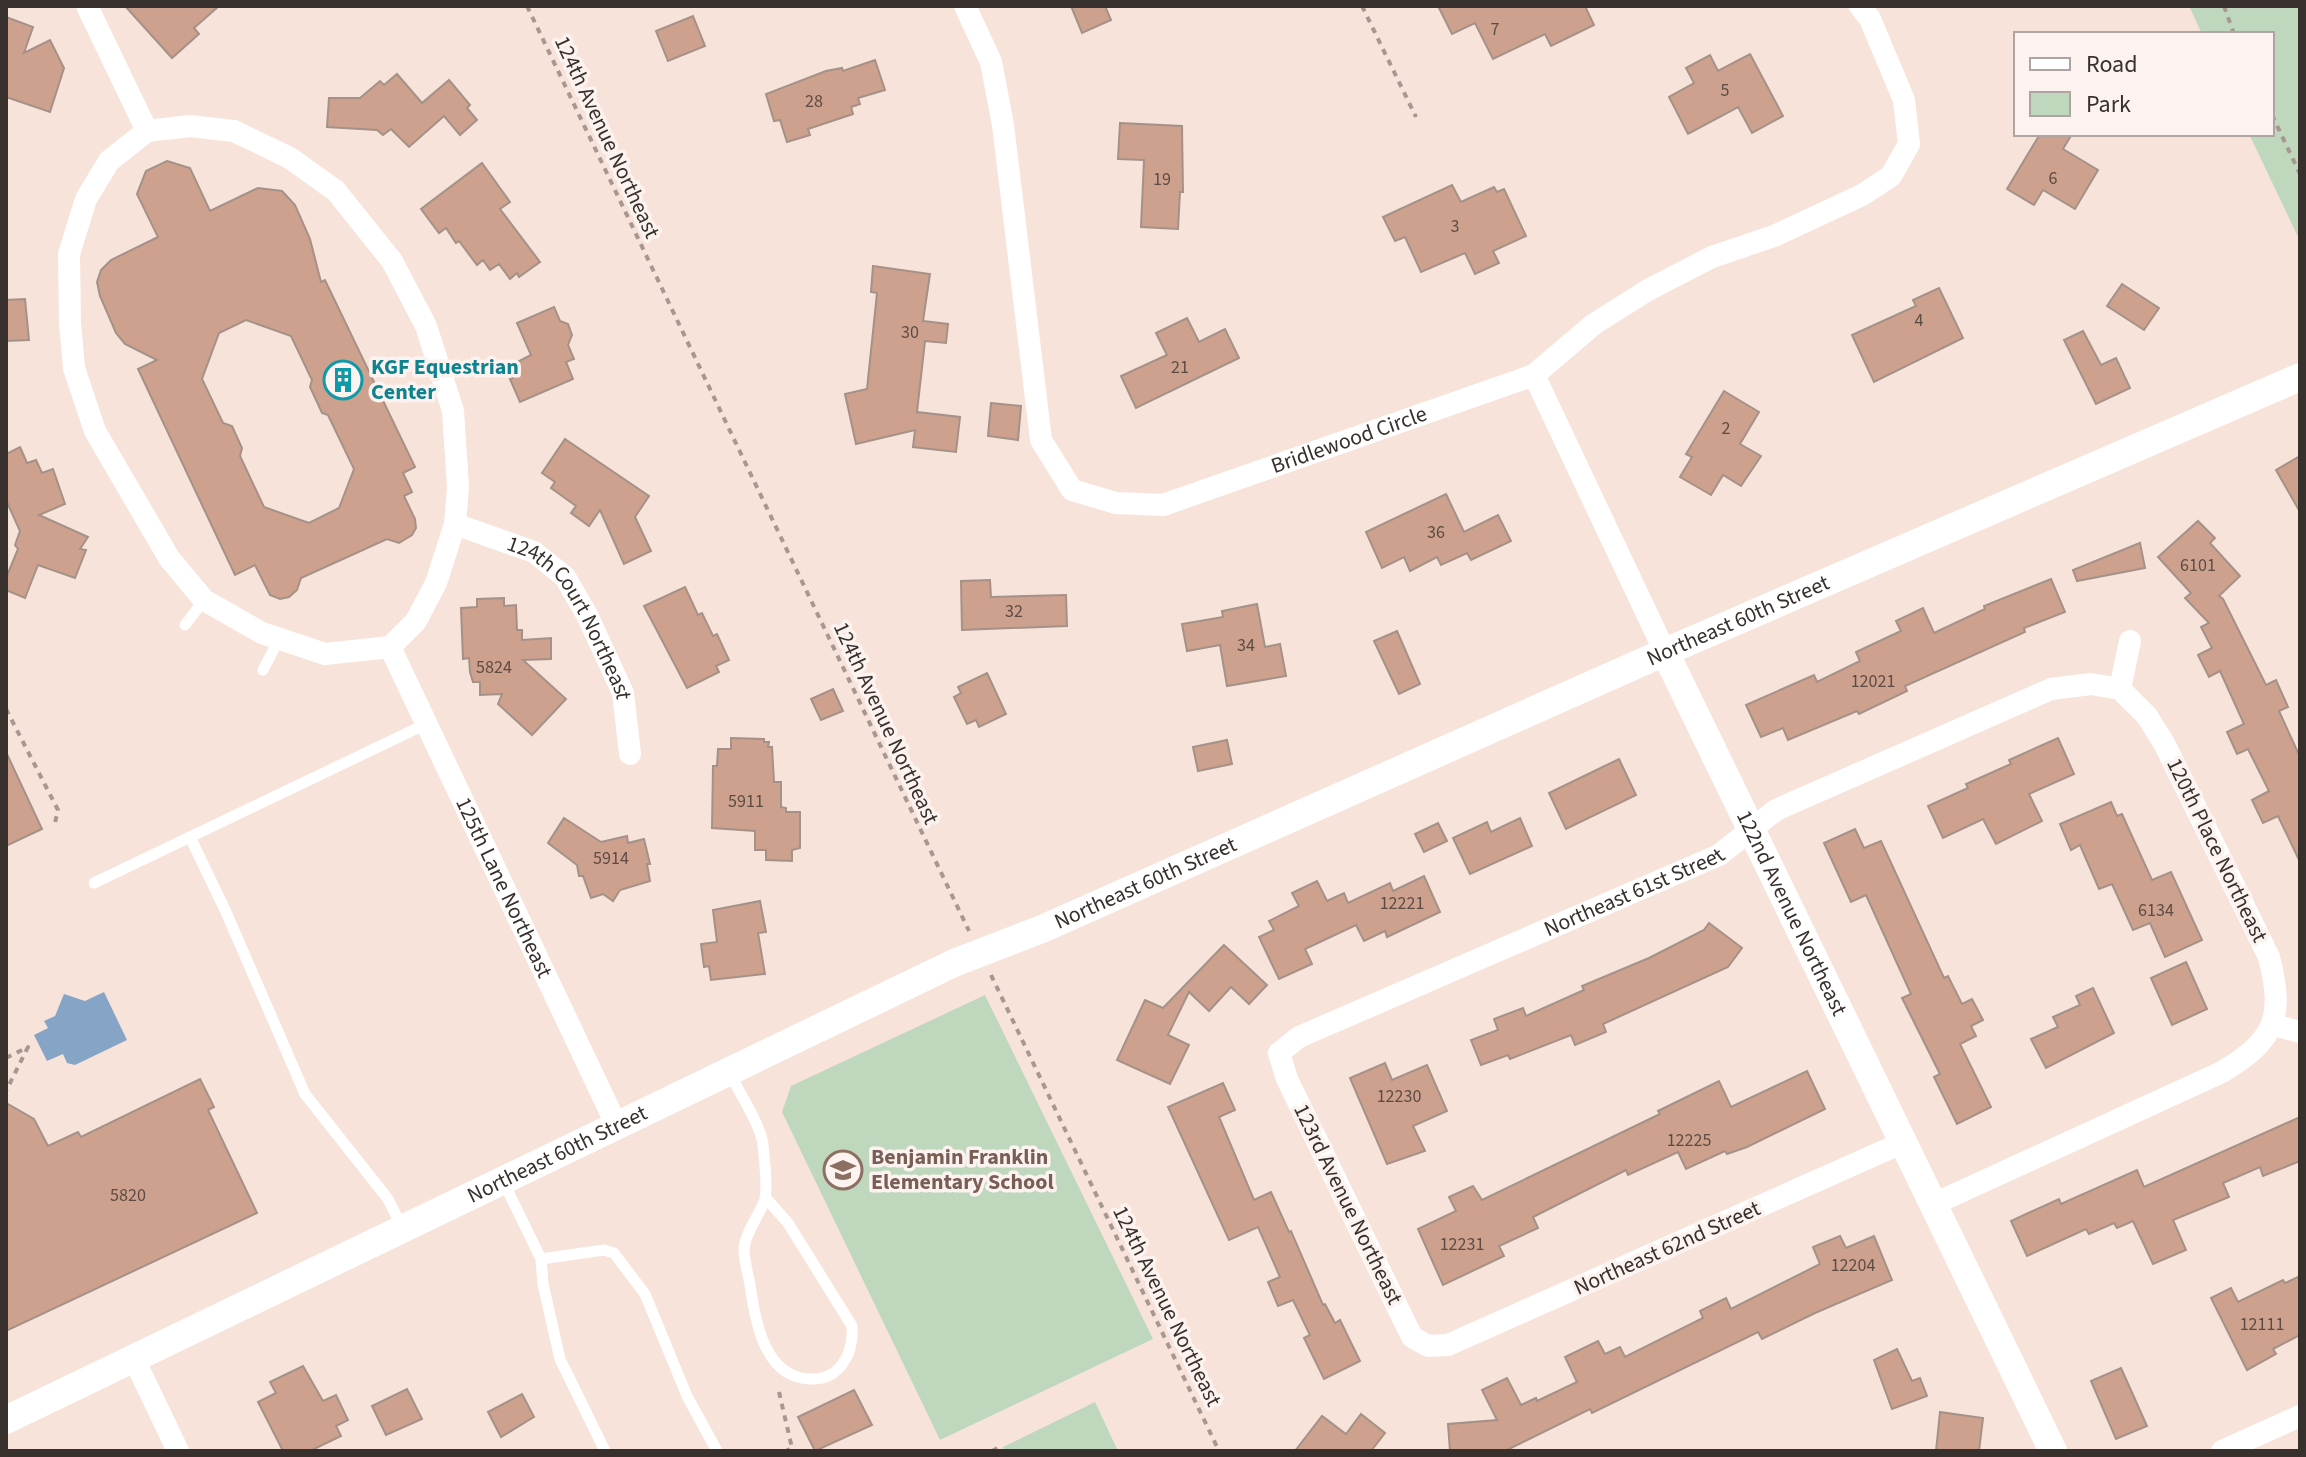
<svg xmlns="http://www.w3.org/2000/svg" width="2306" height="1457" viewBox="0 0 2306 1457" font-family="'Source Sans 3',sans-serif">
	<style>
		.green { fill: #bfd8bd }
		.water { fill: #86a4c5 }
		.building { fill: #cda18d; stroke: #a49188; stroke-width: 2; fill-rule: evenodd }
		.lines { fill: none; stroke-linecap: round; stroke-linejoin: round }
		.path { stroke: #a69790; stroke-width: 4; stroke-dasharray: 6 6; stroke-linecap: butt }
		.service { stroke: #fff; stroke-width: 11 }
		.minor { stroke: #fff; stroke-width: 22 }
		.tertiary { stroke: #fff; stroke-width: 28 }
		.labels { text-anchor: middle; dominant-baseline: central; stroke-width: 7; stroke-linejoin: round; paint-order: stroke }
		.number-label { font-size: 18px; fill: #5d4c44 }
		.street-label { font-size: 22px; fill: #38302c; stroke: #fcf3f0 }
		.culture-label { font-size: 22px; font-weight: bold; fill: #0d838f; stroke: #fcf3f0; text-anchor: start }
		.education-label { font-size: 22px; font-weight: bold; fill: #785e54; stroke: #fcf3f0; text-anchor: start }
	</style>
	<rect width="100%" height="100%" fill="#f8e3da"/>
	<g class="green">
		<polygon points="2189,6 2300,6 2300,241 2249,134 2272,134 2272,34 2202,34"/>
		<polygon points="985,995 1153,1339 940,1440 782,1112 791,1086"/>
		<polygon points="1095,1402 1118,1451 1005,1451 1003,1447"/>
	</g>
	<polygon class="water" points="104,992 127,1040 75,1065 67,1063 63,1054 47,1061 34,1035 48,1028 44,1021 55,1016 64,994 85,1001"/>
	<g class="building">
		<polygon points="125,6 219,6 194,28 199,34 172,58"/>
		<polygon points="1071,6 1105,6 1111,20 1082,33"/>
		<polygon points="1438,6 1585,6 1594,25 1551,46 1545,34 1493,59 1475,23 1452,34"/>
		<polygon points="693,16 705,46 668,61 656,31"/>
		<polygon points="6,17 33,27 24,53 50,40 64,68 50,112 6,97"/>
		<polygon points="1750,54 1783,116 1752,133 1738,107 1688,134 1669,97 1694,83 1686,68 1710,55 1718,71"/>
		<polygon points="875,60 885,90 858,98 860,104 851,107 853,114 808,129 810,135 787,142 780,120 774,121 766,94 826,71 842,68 843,71"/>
		<polygon points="397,74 422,103 449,80 470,105 467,108 477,120 460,135 444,116 409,147 391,129 383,135 377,130 327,127 329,98 360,98 380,81 384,85"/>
		<polygon points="1120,123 1182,126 1183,192 1180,192 1178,229 1141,227 1144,160 1118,159"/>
		<polygon points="2040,134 2072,134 2063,149 2098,170 2075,209 2043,190 2034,205 2007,189"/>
		<path d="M 167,161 L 190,168 L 210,211 L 258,188 L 282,191 L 295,205 L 310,239 L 321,282 L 325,280 L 415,467 L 403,473 L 412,492 L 404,496 L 415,519 L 416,528 L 412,535 L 399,543 L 387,539 L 301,578 L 297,590 L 289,597 L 280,599 L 270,595 L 255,565 L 235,575 L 138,369 L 157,360 L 125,344 L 116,333 L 100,296 L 97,282 L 101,270 L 111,260 L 158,237 L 137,194 L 146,171 ZM 246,320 L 291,336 L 312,380 L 310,387 L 322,413 L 328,415 L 354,469 L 339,508 L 309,523 L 264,507 L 240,456 L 242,448 L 232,426 L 223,423 L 202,379 L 219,333 Z"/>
		<polygon points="482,163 510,202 500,209 540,262 519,277 517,273 510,279 499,264 490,270 483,260 477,265 459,241 456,243 446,228 439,233 421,209"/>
		<polygon points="1452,185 1461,202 1494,187 1497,192 1504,189 1526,236 1493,251 1499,263 1475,274 1465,253 1421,272 1405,237 1395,241 1383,217"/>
		<polygon points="873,266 930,274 923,321 948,324 946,343 925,341 917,412 960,417 956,452 913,447 915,430 856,444 845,394 867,389 877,293 871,292"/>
		<polygon points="2122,284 2159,308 2144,330 2107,306"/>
		<polygon points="1939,288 1963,338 1874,382 1852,335 1916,306 1913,300"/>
		<polygon points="25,299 29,340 6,341 6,300"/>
		<polygon points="554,307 560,321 568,324 572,335 568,345 574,359 566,362 573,379 520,402 510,379 513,378 508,367 531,355 517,323"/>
		<polygon points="1187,318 1199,342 1225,329 1239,358 1136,408 1121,376 1167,355 1156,333"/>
		<polygon points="2083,331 2101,365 2116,358 2130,388 2096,404 2064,340"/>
		<polygon points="1724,391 1759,412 1740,444 1761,456 1741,486 1723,475 1711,495 1680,477 1692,457 1686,454"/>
		<polygon points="991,403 1021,406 1018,440 988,436"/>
		<polygon points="565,439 649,496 635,517 651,551 624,564 600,510 589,526 571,513 576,506 551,488 555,482 542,473"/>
		<polygon points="20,447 27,463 36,460 42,473 53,469 65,504 39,515 88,537 80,549 86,550 75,578 38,565 25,598 6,590 6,578 18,549 15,545 20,531 6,500 6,454"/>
		<polygon points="2300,456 2300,512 2276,470"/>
		<polygon points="1446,494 1464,532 1498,515 1511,541 1471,560 1467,553 1441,565 1437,557 1410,571 1404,557 1382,568 1366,532"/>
		<polygon points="2198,521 2215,538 2210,543 2240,576 2219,596 2223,599 2266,685 2276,680 2288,707 2279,711 2300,757 2300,862 2278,816 2263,823 2252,800 2269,791 2248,749 2237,754 2227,732 2244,724 2220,671 2209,677 2198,655 2212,648 2201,627 2209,623 2185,598 2191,593 2158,557"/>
		<polygon points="2140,543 2145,568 2077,581 2073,570"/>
		<polygon points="2051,579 2065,612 2024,628 2025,632 1905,686 1907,691 1859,714 1857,711 1788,740 1783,728 1761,737 1746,705 1814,675 1817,682 1860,661 1856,652 1901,631 1896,621 1923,608 1934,633 1985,609 1984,606"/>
		<polygon points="990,580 991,597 1066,595 1067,626 962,630 961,581"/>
		<polygon points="685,587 698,615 702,613 713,636 717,634 729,660 716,666 719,672 687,688 644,606"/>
		<polygon points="504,598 504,606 516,605 517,630 522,630 522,640 551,638 551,659 523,660 566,699 532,735 498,704 502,694 480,695 480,682 473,682 470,672 469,658 463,659 461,608 477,607 477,599"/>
		<polygon points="1257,604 1265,647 1280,644 1286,676 1227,686 1220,645 1187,651 1182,624 1223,617 1222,611"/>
		<polygon points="1397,631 1420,684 1399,694 1374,641"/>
		<polygon points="987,673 1006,714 979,727 976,720 967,724 954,697 961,693 958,687"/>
		<polygon points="833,689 843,711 821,720 811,699"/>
		<polygon points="731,738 764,739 764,742 769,742 768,747 772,747 774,782 781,782 781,807 786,808 786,812 800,812 800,848 792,850 792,861 766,860 766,850 755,850 755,831 712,828 713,766 717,766 718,749 731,749"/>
		<polygon points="2058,738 2074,774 2029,794 2042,821 1996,844 1983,819 1943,838 1928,806 1968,788 1966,784 2011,764 2009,760"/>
		<polygon points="1227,740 1232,764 1198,771 1193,747"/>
		<polygon points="6,752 42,829 6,846"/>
		<polygon points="1619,759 1636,795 1566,829 1549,793"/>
		<polygon points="2111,802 2117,816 2122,814 2152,880 2171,872 2202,940 2165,957 2150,923 2133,930 2112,884 2099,889 2080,845 2071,850 2060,824"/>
		<polygon points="564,818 601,842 627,836 628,843 644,839 650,864 647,864 650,881 620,890 613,901 603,894 591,898 583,876 579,876 577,865 548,843"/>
		<polygon points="1520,818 1532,846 1470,874 1453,838 1487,822 1491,832"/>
		<polygon points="1438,823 1447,841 1424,852 1415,834"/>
		<polygon points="1855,829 1864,848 1881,841 1944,978 1948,976 1962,1004 1972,999 1983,1020 1971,1026 1976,1036 1960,1044 1991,1107 1957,1124 1934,1077 1940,1074 1902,998 1911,994 1866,895 1851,902 1824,843"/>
		<polygon points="1424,876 1440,912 1387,937 1385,931 1364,941 1356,925 1305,949 1312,964 1279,979 1259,937 1274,930 1269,921 1299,906 1292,893 1317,881 1327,901 1344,893 1348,903 1390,883 1393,891"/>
		<polygon points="760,901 766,932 758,933 765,974 711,980 709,966 704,967 701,944 717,942 713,910"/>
		<polygon points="1709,923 1742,948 1728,967 1603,1024 1606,1032 1575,1045 1571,1035 1510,1059 1508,1055 1481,1065 1471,1040 1498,1030 1494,1019 1523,1008 1526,1016 1584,990 1582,986 1649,958 1704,930"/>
		<polygon points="1224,945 1267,985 1249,1004 1231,987 1209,1011 1189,992 1168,1035 1189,1045 1170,1084 1117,1060 1145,1000 1163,1008"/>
		<polygon points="2186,962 2207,1009 2172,1025 2151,978"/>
		<polygon points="2093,988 2114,1033 2046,1068 2031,1039 2058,1027 2053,1017 2080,1005 2076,996"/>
		<polygon points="1385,1063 1392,1080 1427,1065 1447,1111 1413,1126 1425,1151 1387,1164 1350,1078"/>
		<polygon points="1807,1071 1825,1109 1747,1147 1727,1154 1725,1151 1686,1169 1678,1152 1628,1175 1626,1170 1533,1217 1538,1228 1499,1246 1504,1256 1443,1285 1418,1229 1456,1211 1449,1197 1473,1186 1482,1200 1660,1114 1658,1111 1719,1081 1731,1107"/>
		<polygon points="200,1079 214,1107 208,1110 257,1213 6,1331 6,1103 34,1119 48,1146 78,1132 81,1137"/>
		<polygon points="1223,1083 1235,1110 1219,1117 1254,1200 1271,1192 1289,1232 1291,1231 1323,1305 1325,1304 1335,1323 1340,1320 1360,1361 1324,1379 1304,1338 1310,1335 1293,1300 1278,1306 1268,1282 1280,1277 1258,1227 1229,1240 1168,1107"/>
		<polygon points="2300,1117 2300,1161 2263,1176 2260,1167 2223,1183 2229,1197 2173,1220 2186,1250 2153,1264 2133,1221 2117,1228 2114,1223 2089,1234 2086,1229 2027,1256 2011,1221 2059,1199 2061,1204 2137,1170 2144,1187"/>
		<polygon points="1840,1236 1846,1248 1874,1236 1892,1280 1815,1313 1762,1339 1758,1332 1592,1413 1590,1409 1505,1451 1450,1451 1448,1424 1497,1420 1482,1390 1507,1378 1521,1405 1536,1398 1537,1401 1577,1382 1565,1357 1598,1341 1605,1354 1620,1347 1625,1357 1703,1318 1700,1311 1726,1298 1731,1309 1820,1264 1813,1247"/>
		<polygon points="2300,1276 2300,1335 2273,1349 2276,1354 2247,1370 2211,1298 2231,1288 2238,1302 2283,1280 2285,1283"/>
		<polygon points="1897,1349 1912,1381 1920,1378 1927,1396 1892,1409 1874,1360"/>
		<polygon points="303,1366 323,1401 336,1395 348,1420 336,1426 341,1436 310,1451 283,1451 258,1402 276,1393 270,1382"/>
		<polygon points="2121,1368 2147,1426 2116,1439 2091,1381"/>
		<polygon points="407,1389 422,1419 386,1435 372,1406"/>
		<polygon points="854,1390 872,1425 815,1451 798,1417"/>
		<polygon points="522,1394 534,1417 501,1437 488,1412"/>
		<polygon points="1940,1412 1983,1418 1979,1451 1936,1451"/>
		<polygon points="1361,1414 1385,1433 1371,1451 1295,1451 1322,1416 1346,1434"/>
	</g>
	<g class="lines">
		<g class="path">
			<polyline points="527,6 969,931"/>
			<polyline points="1362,6 1416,117"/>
			<polyline points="2224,6 2234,34"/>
			<polyline points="2272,115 2300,174"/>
			<polyline points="6,709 58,810 54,827"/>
			<polyline points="991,975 1219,1451"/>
			<polyline points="6,1058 28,1047 6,1091"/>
			<polyline points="779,1392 792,1448 786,1451"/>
			<polyline points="992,1451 1000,1447 1002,1451"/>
		</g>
		<g class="service">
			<polyline points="185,625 204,600"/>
			<polyline points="263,670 279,639"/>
			<polyline points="94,883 190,837"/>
			<path d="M 729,1072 C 739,1092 760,1124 763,1144 C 764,1159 768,1184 765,1199 C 760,1215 745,1232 744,1249 C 744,1260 748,1274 750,1285 C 755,1320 764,1377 809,1379 C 840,1381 854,1353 852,1326 L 788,1223 L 765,1197"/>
			<polyline points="503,1181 541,1259"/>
			<polyline points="403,1229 388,1199 305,1094 226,912 190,837 426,724"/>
			<polyline points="605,1451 560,1359 543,1284 541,1259 604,1250 614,1253 645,1294 687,1396 717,1451"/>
		</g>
		<g class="minor">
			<polyline points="87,6 147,131"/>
			<path id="s1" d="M 965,6 L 991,62 L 1003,125 L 1041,440 L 1072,490 L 1116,503 L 1163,505 L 1534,375 L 1594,324 L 1648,290 L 1712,257 L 1774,236 L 1862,195 L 1891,176 L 1909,144 L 1904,100 L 1870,19 L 1860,6"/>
			<polygon points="190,126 234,131 290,158 336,191 392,261 426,326 453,411 458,487 455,524 436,583 416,621 390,647 325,654 262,633 204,600 169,558 95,431 74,368 70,323 69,254 86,199 109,161 147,131"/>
			<polyline points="1534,375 1665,652"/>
			<path id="s2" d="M 455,524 L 534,552 L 565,577 L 587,615 L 623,693 L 630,754"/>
			<path id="s3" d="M 390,647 L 617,1126"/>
			<polyline points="2120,689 2130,641"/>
			<polyline points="2274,1025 2300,1032"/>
			<path id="s4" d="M 1904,1142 L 1448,1345 L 1428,1346 L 1412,1337 L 1287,1079 L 1279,1053 L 1299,1037 L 1719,855 L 1776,810 L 2051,689 L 2091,684 L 2120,689"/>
			<path d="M 1934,1204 L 2222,1072 C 2276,1039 2284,1018 2269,957 L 2165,745 L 2147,716 L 2120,689"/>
			<polyline points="134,1359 178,1451"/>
			<polyline points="2222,1451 2300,1416"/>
		</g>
		<g class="tertiary">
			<path id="s5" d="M 1665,652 L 2053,1451"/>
			<path id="s6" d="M 6,1420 L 954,963 L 1042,929 L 1665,652 L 2300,377"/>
		</g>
	</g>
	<defs>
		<symbol id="building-ring" viewBox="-11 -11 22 22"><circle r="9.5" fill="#fcf3f0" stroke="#0f9aa8" stroke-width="1.5"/><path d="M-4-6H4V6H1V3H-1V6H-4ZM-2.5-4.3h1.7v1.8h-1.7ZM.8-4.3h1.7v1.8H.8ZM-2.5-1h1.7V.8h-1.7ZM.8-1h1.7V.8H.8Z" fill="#0f9aa8"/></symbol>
		<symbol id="school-ring" viewBox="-11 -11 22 22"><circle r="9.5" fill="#fcf3f0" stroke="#8d6e63" stroke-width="1.5"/><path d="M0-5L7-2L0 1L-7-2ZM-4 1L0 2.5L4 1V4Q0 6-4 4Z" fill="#8d6e63"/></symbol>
	</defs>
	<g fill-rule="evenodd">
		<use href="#building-ring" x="321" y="358" width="44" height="44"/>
		<use href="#school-ring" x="821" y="1148" width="44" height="44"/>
	</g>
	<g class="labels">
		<g class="number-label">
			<text x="1495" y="29">7</text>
			<text x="1725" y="90">5</text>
			<text x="814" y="101">28</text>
			<text x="2053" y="178">6</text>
			<text x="1162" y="179">19</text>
			<text x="1455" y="226">3</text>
			<text x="1919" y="320">4</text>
			<text x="910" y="332">30</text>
			<text x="1180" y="367">21</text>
			<text x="1726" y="428">2</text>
			<text x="1436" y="532">36</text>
			<text x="2198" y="565">6101</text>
			<text x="1014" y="611">32</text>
			<text x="1246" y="645">34</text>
			<text x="494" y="667">5824</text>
			<text x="1873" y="681">12021</text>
			<text x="746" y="801">5911</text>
			<text x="611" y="858">5914</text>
			<text x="1402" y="903">12221</text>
			<text x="2156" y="910">6134</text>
			<text x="1399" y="1096">12230</text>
			<text x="1689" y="1140">12225</text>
			<text x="128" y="1195">5820</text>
			<text x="1462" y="1244">12231</text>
			<text x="1853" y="1265">12204</text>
			<text x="2262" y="1324">12111</text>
		</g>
		<g class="street-label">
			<text transform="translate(607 137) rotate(65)">124th Avenue Northeast</text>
			<text stroke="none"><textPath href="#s1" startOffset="792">Bridlewood Circle</textPath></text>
			<text stroke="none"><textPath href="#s6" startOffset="1908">Northeast 60th Street</textPath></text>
			<text stroke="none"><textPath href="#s2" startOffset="158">124th Court Northeast</textPath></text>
			<text transform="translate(886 723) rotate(65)">124th Avenue Northeast</text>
			<text transform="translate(2217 850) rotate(64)">120th Place Northeast</text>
			<text stroke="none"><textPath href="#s6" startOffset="1260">Northeast 60th Street</textPath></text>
			<text stroke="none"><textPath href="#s3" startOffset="266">125th Lane Northeast</textPath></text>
			<text stroke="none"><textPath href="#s4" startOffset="1242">Northeast 61st Street</textPath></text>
			<text stroke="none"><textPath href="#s5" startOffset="290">122nd Avenue Northeast</textPath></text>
			<text stroke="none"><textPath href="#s6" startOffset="612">Northeast 60th Street</textPath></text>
			<text transform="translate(1348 1204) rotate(64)">123rd Avenue Northeast</text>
			<text transform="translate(1667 1248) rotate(-24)">Northeast 62nd Street</text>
			<text transform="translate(1167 1306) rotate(64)">124th Avenue Northeast</text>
		</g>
		<g class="culture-label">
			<text x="371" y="367">KGF Equestrian<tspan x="371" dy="25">Center</tspan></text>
		</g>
		<g class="education-label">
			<text x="871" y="1157">Benjamin Franklin<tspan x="871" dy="25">Elementary School</tspan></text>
		</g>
	</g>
	<rect width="2306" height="1457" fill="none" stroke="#38302c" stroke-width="16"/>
	<rect x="2014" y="32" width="260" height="104" fill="#fcf3f0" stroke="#aea5a2" stroke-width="2"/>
	<rect x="2030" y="58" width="40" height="12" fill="#ffffff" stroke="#aea5a2" stroke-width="2"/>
	<text x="2086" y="72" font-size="24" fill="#38302c">Road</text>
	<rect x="2030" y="92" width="40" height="24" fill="#bfd8bd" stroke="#aea5a2" stroke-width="2"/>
	<text x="2086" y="112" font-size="24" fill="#38302c">Park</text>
</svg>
